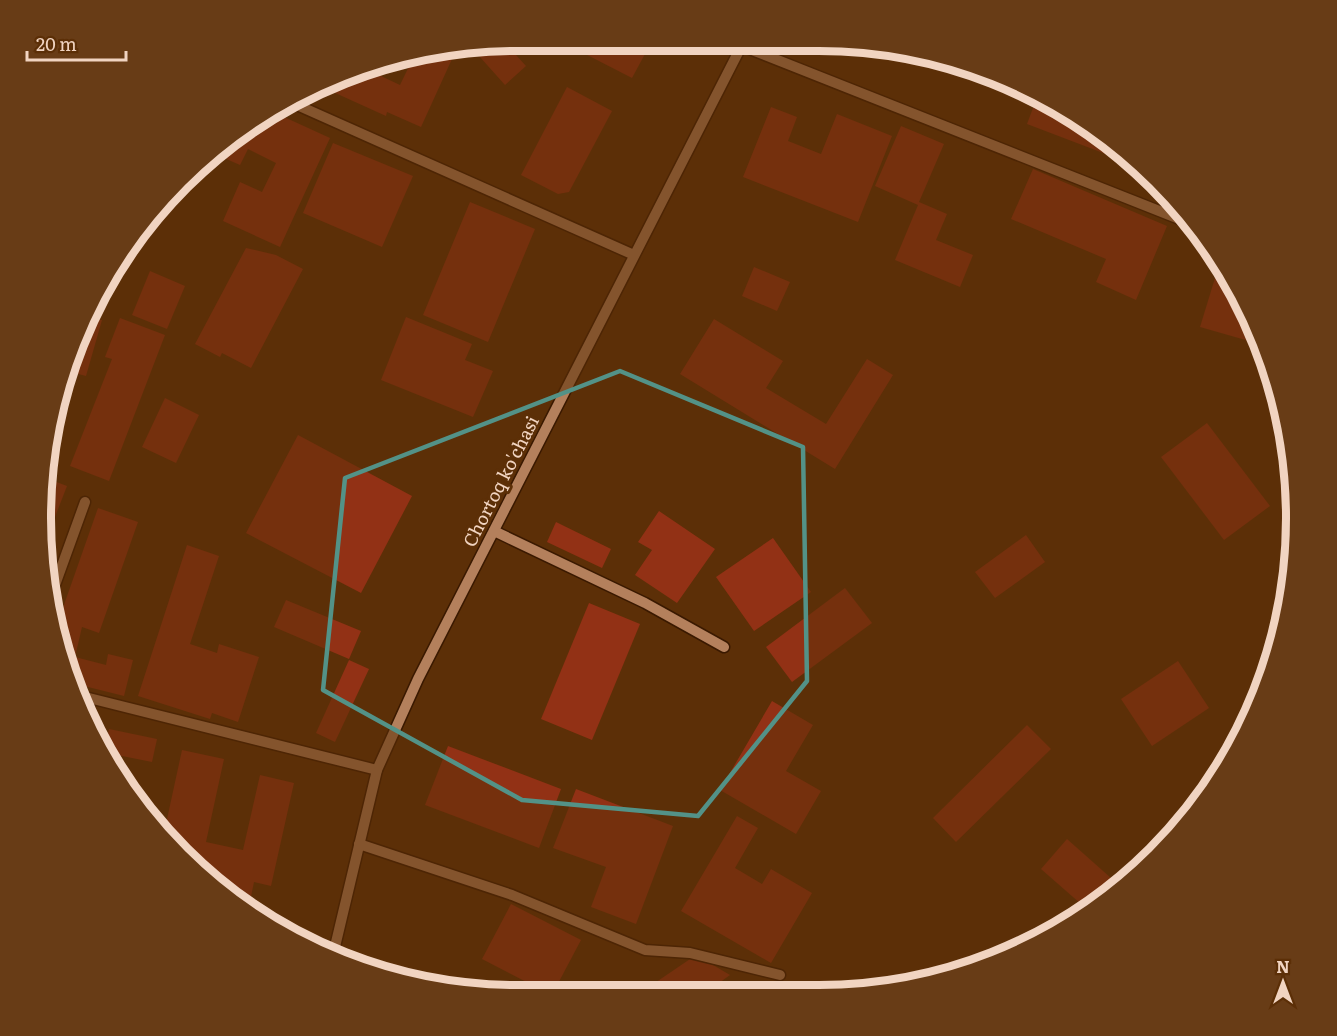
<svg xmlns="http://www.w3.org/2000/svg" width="1337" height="1036" viewBox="0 0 1337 1036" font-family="Literata,serif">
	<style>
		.building { fill: #923115 }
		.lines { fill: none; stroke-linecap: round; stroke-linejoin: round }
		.minor-casing { stroke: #3a1900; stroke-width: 13 }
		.minor { stroke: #b4805c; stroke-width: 10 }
		.marked { fill: none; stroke: #539287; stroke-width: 4.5; stroke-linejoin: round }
		.labels { text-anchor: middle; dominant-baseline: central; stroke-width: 6; stroke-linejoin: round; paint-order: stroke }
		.street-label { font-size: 18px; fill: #f1d4c1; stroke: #5c2f07 }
		.rim { fill: none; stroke: #f1d4c1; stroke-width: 8 }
	</style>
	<rect width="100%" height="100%" fill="#5c2f07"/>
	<g class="building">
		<polygon points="560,41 652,41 632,78"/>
		<polygon points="504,42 526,66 505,85 471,47"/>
		<polygon points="457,48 421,127 387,112 386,116 322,87 366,69 400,85 415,54"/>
		<polygon points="567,87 612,111 569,192 558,194 521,175"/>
		<polygon points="1036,100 1109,139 1132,164 1027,124"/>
		<polygon points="771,107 797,117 788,141 821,154 837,114 892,136 858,222 743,177"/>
		<polygon points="271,111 330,138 280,247 223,221 240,182 262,192 276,163 248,149 240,165 215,154"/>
		<polygon points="901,126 944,144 919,202 947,214 936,240 973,255 960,287 895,260 918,205 875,186"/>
		<polygon points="333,143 413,176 382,247 303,213"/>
		<polygon points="1033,169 1167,226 1136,300 1096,282 1106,259 1011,219"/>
		<polygon points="470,202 535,229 488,342 423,315"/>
		<polygon points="246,248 276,255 303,269 251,368 222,353 220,357 195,344"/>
		<polygon points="754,267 790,282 777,311 742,296"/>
		<polygon points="150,271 185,286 167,329 132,315"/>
		<polygon points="1215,278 1232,283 1263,345 1200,327"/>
		<polygon points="89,317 102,320 86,376 67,371"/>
		<polygon points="406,317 472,344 465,360 493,371 473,417 381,380"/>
		<polygon points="120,318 165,335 109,481 70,466 112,359 105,357"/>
		<polygon points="714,319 783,361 766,388 826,424 867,359 893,375 835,469 680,374"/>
		<polygon points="165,398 199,415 176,463 142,447"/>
		<polygon points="1207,423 1270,506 1224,540 1161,457"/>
		<polygon points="298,435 412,496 361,593 246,533"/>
		<polygon points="46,478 67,486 48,535 42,533 41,518"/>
		<polygon points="98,508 138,522 99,633 82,627 75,657 106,665 108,654 133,660 124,696 76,684 57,642 56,632 59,619"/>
		<polygon points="659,511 715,549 677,603 635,575 652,550 638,542"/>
		<polygon points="556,522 611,549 602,568 547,542"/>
		<polygon points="1026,535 1045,562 995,598 975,572"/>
		<polygon points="773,538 811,592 754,631 716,577"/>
		<polygon points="187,545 219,556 190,644 217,653 219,644 259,657 238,722 212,713 210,719 138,696"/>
		<polygon points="845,588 872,623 792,682 766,647"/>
		<polygon points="286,600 361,631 349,659 274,627"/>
		<polygon points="589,603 640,624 592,740 541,719"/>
		<polygon points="349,660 369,669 335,742 316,733"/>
		<polygon points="1178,661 1209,708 1152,746 1121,699"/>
		<polygon points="772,701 813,725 786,771 821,791 796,834 720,790"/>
		<polygon points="1027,725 1051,749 956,842 933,818"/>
		<polygon points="109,729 157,739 152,762 107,753 105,748"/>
		<polygon points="448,746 561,789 539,848 425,805"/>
		<polygon points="182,750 224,759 206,842 243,850 260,775 294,783 271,886 254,882 248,911 222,890 223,883 210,880 180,855 161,832 164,833"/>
		<polygon points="576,789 673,826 636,924 591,907 606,867 553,848"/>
		<polygon points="737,816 758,828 735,868 762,884 771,869 812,893 771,963 681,911"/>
		<polygon points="1067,839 1120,886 1089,911 1041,869"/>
		<polygon points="511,904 581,940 554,991 544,991 482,959"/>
		<polygon points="696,955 730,975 708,991 643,991"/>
	</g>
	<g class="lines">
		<defs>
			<g id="minor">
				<polyline points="742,46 1187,222"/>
				<polyline points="288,101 634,255"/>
				<polyline points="494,531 645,603 724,647"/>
				<polyline points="51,596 85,502"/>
				<polyline points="81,696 377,770"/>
				<polyline points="359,844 512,895 645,950 690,953 780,975"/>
				<polyline points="333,955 377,770 418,679 744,41"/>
			</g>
		</defs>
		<use href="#minor" class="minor-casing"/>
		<use href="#minor" class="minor"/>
	</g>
	<path d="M0 0H1337V1036H0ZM 620,371 L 803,447 L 807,681 L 698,816 L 522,800 L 323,690 L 345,478 Z" fill="#5c2f07" fill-opacity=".55" fill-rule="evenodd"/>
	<path class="marked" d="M 620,371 L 803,447 L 807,681 L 698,816 L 522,800 L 323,690 L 345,478 Z"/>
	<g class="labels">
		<g class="street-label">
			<text transform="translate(500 481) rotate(-63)">Chortoq ko'chasi</text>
		</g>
	</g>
	<path d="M0 0H1337V1036H0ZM518 51H819A467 467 0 0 1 1286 518V518A467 467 0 0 1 819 985H518A467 467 0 0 1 51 518V518A467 467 0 0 1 518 51Z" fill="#683c16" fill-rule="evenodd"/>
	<path class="rim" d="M518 51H819A467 467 0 0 1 1286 518V518A467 467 0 0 1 819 985H518A467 467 0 0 1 51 518V518A467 467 0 0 1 518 51Z"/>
	<g transform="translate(1283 982)" stroke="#5c2f07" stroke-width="4.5" paint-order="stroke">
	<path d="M0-4.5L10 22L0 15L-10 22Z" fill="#f1d4c1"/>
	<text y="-9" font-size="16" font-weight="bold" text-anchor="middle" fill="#f1d4c1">N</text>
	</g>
	<path d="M27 51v9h99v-9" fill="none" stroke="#f1d4c1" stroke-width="3"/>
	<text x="36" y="51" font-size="18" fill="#f1d4c1" stroke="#5c2f07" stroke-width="4.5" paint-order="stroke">20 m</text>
</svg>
